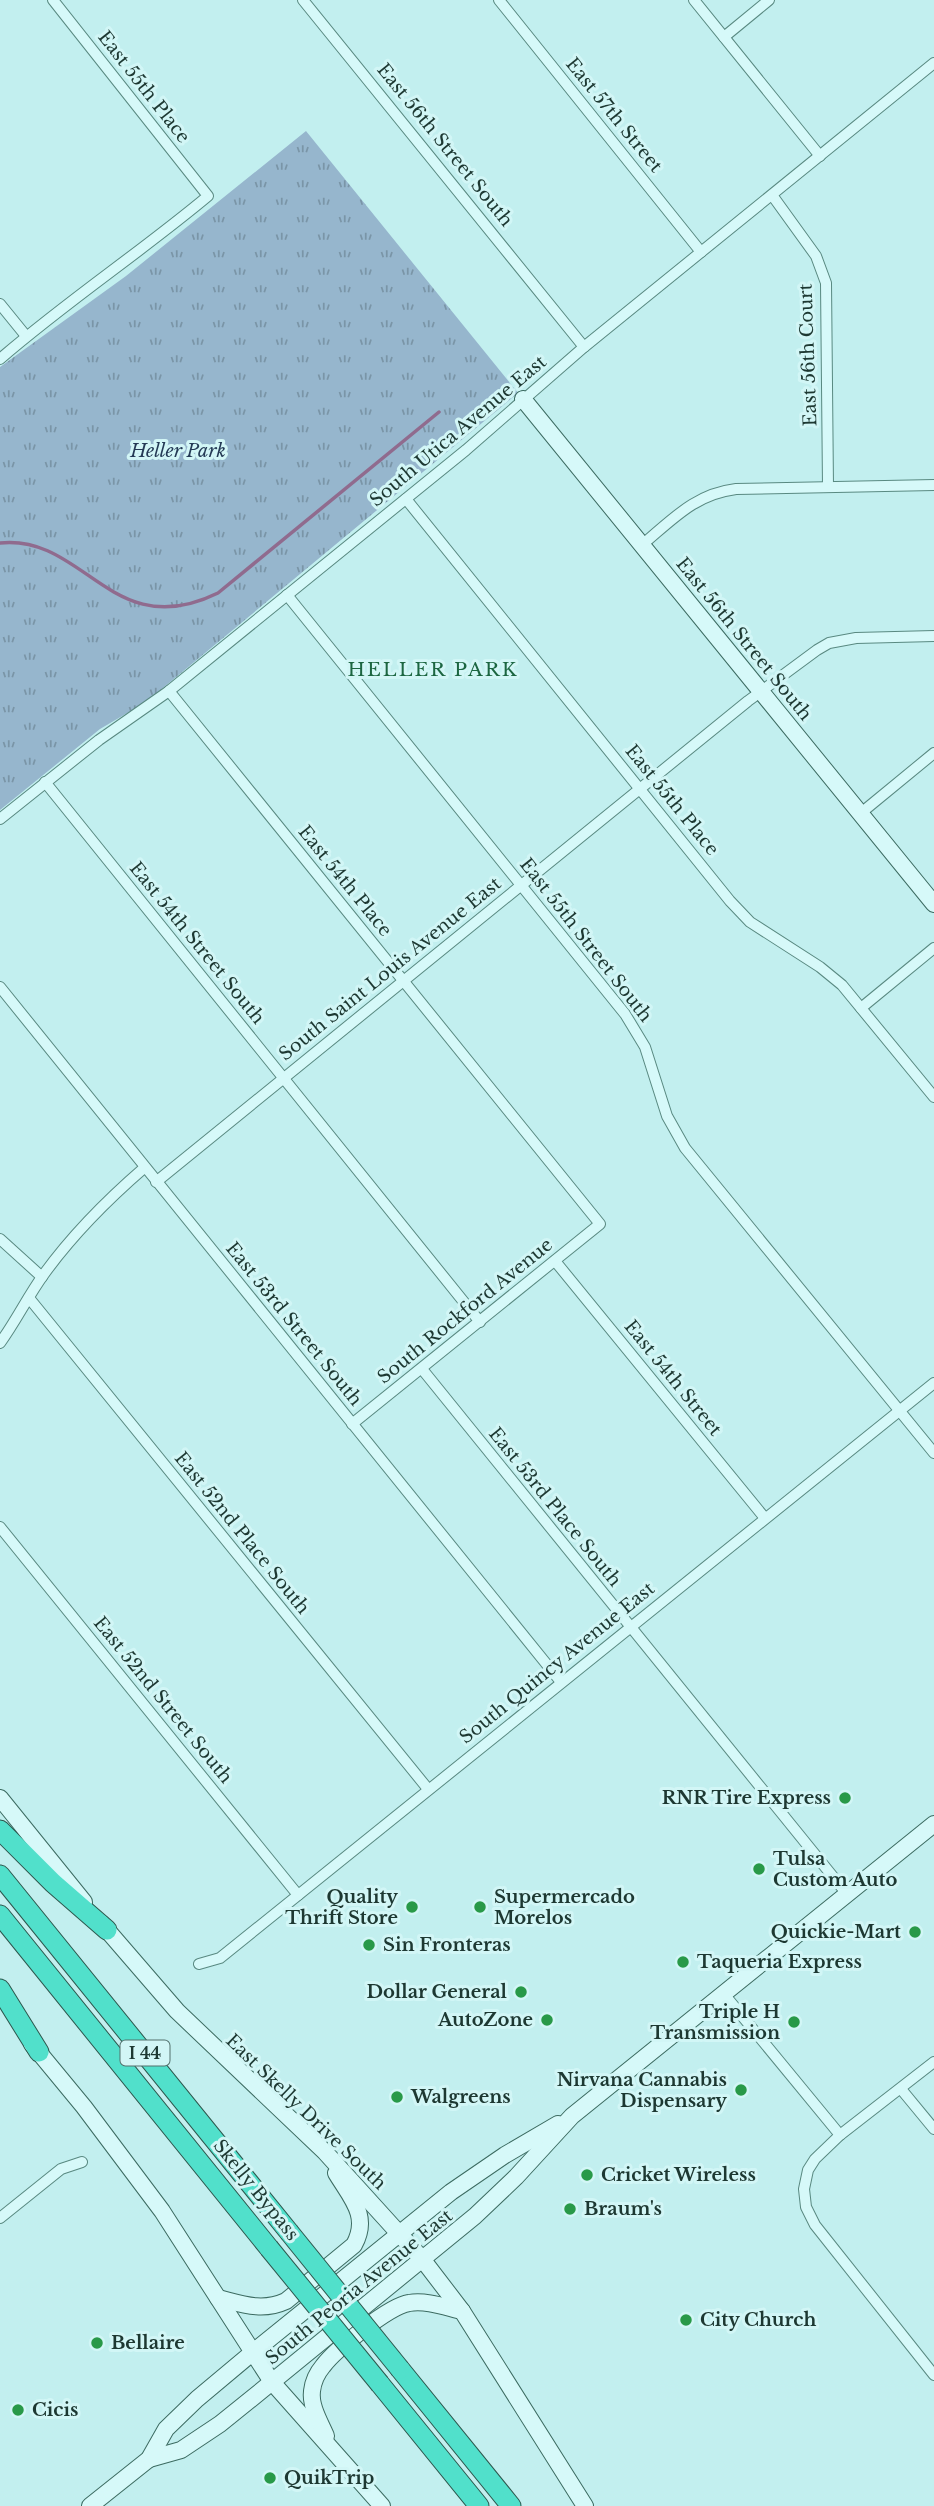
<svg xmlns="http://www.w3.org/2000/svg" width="934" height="2506" viewBox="0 0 934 2506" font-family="'Libre Baskerville',serif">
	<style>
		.park { fill: url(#park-tufts) }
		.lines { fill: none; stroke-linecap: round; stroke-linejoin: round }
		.stream { stroke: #906b8e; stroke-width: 3.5 }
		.street-casing { stroke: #598981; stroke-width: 12 }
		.secondary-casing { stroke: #3c6b61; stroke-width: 18 }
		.highway-casing { stroke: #2d574d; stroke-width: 21 }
		.street { stroke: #d6f9f9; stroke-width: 10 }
		.secondary { stroke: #d6f9f9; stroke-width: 16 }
		.highway { stroke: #51e0cb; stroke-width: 19 }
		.highway-bridge-casing { stroke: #2d574d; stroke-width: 21; stroke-linecap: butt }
		.highway-bridge { stroke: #51e0cb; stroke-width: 19 }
		.poi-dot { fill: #289948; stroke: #d2f6f6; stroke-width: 2.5 }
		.labels { text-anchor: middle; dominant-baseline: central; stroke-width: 6; stroke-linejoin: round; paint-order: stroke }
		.shield { fill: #d2f6f6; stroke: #53716d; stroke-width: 2 }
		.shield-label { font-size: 16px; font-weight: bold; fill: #1d3832 }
		.street-label { font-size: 18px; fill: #1d3832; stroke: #d2f6f6 }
		.park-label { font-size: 18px; font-style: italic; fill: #243a55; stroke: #d2f6f6 }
		.poi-label { font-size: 18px; font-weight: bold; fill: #1d3832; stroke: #d2f6f6; text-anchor: start }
		.neighbourhood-label { font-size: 19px; letter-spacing: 2px; fill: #1c6641; stroke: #d2f6f6 }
	</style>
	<defs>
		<pattern id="park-tufts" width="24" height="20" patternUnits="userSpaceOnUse" patternTransform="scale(1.75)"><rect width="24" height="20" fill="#96b6cd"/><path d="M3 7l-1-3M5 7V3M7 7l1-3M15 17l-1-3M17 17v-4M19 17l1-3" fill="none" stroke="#7a95a7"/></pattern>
	</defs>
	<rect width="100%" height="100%" fill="#c2efef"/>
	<polygon class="park" points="306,131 518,393 146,702 100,729 0,810 0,367 126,276"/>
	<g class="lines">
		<path class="stream" d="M 0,543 C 85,534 112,645 218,593 L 439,412"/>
		<defs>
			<g id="street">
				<polyline points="303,0 584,347"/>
				<polyline points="499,0 701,252"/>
				<polyline points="694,0 820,156"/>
				<polyline points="724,37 769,0"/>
				<polyline points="772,195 816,256 826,283 828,487"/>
				<polyline points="0,304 26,336"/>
				<path d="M 0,359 C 67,301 141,252 208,196 L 53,0"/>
				<polyline points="406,499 730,901 750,922 820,967 842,985 934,1097"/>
				<path d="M 642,545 C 673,519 695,494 736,489 L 934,485"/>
				<polyline points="287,595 625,1014 645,1047 667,1116 685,1148 934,1453"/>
				<polyline points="169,691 600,1224 352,1424"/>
				<polyline points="45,782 480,1322"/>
				<polyline points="861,813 934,753"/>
				<polyline points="0,819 99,740 169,691 466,450 584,347 934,63"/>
				<polyline points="0,987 561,1682"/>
				<polyline points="861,1008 934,948"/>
				<polyline points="156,1182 748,701 817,650 829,643 856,638 934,636"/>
				<polyline points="0,1239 42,1277"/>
				<polyline points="555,1261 764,1517"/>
				<polyline points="29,1298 428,1789"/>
				<path d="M 0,1343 C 16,1321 28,1296 44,1274 C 73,1234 107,1200 144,1168"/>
				<polyline points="422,1369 847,1894"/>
				<polyline points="0,1527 298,1895"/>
				<polyline points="199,1964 220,1958 934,1383"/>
				<polyline points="724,1994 840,2135"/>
				<polyline points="934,2062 840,2135 815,2159 808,2170 804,2189 806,2207 815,2225 934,2375"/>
				<polyline points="901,2089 934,2129"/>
				<polyline points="0,2218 61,2169 82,2162"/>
			</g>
			<g id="secondary">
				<polyline points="523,399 934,904"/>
				<polyline points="0,1798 84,1902"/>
				<polyline points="101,1923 177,2011 325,2152 423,2260 462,2311 585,2506"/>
				<polyline points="32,2044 84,2107 162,2211 272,2382 382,2506"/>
				<path d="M 218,2298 C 242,2304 262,2312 286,2301 L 354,2245 C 370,2216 351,2198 336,2173"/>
				<path d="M 326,2436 C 320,2422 310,2406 312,2391 C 313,2382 317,2373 323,2366 C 335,2350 389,2306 409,2303 C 426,2300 445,2307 462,2311"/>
				<polyline points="149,2459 181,2450 220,2424 256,2395 475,2216 516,2177 572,2116 934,1824"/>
				<polyline points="90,2506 149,2459 166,2429 197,2399 252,2353 451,2192 505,2155 558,2124"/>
			</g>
			<g id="highway">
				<polyline points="0,1830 53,1883 107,1930"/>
				<polyline points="0,1875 289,2232"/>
				<polyline points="0,1915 269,2248"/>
				<polyline points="0,1989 39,2052"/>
				<polyline points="400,2369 511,2506"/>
				<polyline points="380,2384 479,2506"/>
			</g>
		</defs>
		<use href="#street" class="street-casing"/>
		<use href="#secondary" class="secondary-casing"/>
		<use href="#highway" class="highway-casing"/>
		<use href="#street" class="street"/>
		<use href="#secondary" class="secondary"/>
		<use href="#highway" class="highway"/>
		<defs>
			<g id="highway-bridge">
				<polyline points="289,2232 400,2369"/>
				<polyline points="269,2248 380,2384"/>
			</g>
		</defs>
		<use href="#highway-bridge" class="highway-bridge-casing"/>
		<use href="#highway-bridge" class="highway-bridge"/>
	</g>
	<g class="poi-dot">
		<circle cx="845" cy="1798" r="7"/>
		<circle cx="759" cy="1869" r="7"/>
		<circle cx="412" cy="1907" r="7"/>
		<circle cx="480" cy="1907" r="7"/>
		<circle cx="915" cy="1932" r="7"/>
		<circle cx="369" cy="1945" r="7"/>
		<circle cx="683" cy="1962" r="7"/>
		<circle cx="521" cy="1992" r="7"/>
		<circle cx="547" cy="2020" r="7"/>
		<circle cx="794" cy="2022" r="7"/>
		<circle cx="741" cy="2090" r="7"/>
		<circle cx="397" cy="2097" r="7"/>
		<circle cx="587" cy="2175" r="7"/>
		<circle cx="570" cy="2209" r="7"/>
		<circle cx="686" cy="2320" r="7"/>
		<circle cx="97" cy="2343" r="7"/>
		<circle cx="18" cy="2410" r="7"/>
		<circle cx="270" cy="2478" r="7"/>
	</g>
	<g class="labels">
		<rect class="shield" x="120.5" y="2040.5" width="49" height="25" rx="5"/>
		<g class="shield-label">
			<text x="145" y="2053">I 44</text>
		</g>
		<g class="street-label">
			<text transform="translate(144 87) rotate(52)">East 55th Place</text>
			<text transform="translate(614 115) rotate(51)">East 57th Street</text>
			<text transform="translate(445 145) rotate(51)">East 56th Street South</text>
			<text transform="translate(808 355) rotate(-92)">East 56th Court</text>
			<text transform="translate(458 431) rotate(-40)">South Utica Avenue East</text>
			<text transform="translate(744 639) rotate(51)">East 56th Street South</text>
			<text transform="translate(672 800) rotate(51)">East 55th Place</text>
			<text transform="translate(345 881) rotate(51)">East 54th Place</text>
			<text transform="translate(586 940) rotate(52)">East 55th Street South</text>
			<text transform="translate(197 943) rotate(51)">East 54th Street South</text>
			<text transform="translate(390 969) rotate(-39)">South Saint Louis Avenue East</text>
			<text transform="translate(465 1311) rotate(-39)">South Rockford Avenue</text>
			<text transform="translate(294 1324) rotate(51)">East 53rd Street South</text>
			<text transform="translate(673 1378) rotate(51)">East 54th Street</text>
			<text transform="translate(555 1507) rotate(51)">East 53rd Place South</text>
			<text transform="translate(242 1533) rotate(51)">East 52nd Place South</text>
			<text transform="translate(557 1663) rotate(-39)">South Quincy Avenue East</text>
			<text transform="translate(163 1700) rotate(51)">East 52nd Street South</text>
			<text transform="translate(306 2112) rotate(44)">East Skelly Drive South</text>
			<text transform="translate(256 2190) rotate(51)">Skelly Bypass</text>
			<text transform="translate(359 2287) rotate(-39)">South Peoria Avenue East</text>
		</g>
		<g class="park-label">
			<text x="178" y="451">Heller Park</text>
		</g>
		<g class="poi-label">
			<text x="831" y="1798" text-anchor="end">RNR Tire Express</text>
			<text x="773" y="1859">Tulsa<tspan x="773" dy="21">Custom Auto</tspan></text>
			<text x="398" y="1897" text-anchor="end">Quality<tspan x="398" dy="21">Thrift Store</tspan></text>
			<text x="494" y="1897">Supermercado<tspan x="494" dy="21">Morelos</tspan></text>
			<text x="901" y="1932" text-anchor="end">Quickie-Mart</text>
			<text x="383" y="1945">Sin Fronteras</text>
			<text x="697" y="1962">Taqueria Express</text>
			<text x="507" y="1992" text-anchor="end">Dollar General</text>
			<text x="780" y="2012" text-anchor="end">Triple H<tspan x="780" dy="21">Transmission</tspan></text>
			<text x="533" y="2020" text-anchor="end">AutoZone</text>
			<text x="727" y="2080" text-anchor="end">Nirvana Cannabis<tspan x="727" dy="21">Dispensary</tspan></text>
			<text x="411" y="2097">Walgreens</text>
			<text x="601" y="2175">Cricket Wireless</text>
			<text x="584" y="2209">Braum's</text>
			<text x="700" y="2320">City Church</text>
			<text x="111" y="2343">Bellaire</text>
			<text x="32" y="2410">Cicis</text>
			<text x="284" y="2478">QuikTrip</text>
		</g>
		<g class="neighbourhood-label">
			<text x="433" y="669">HELLER PARK</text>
		</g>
	</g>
</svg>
